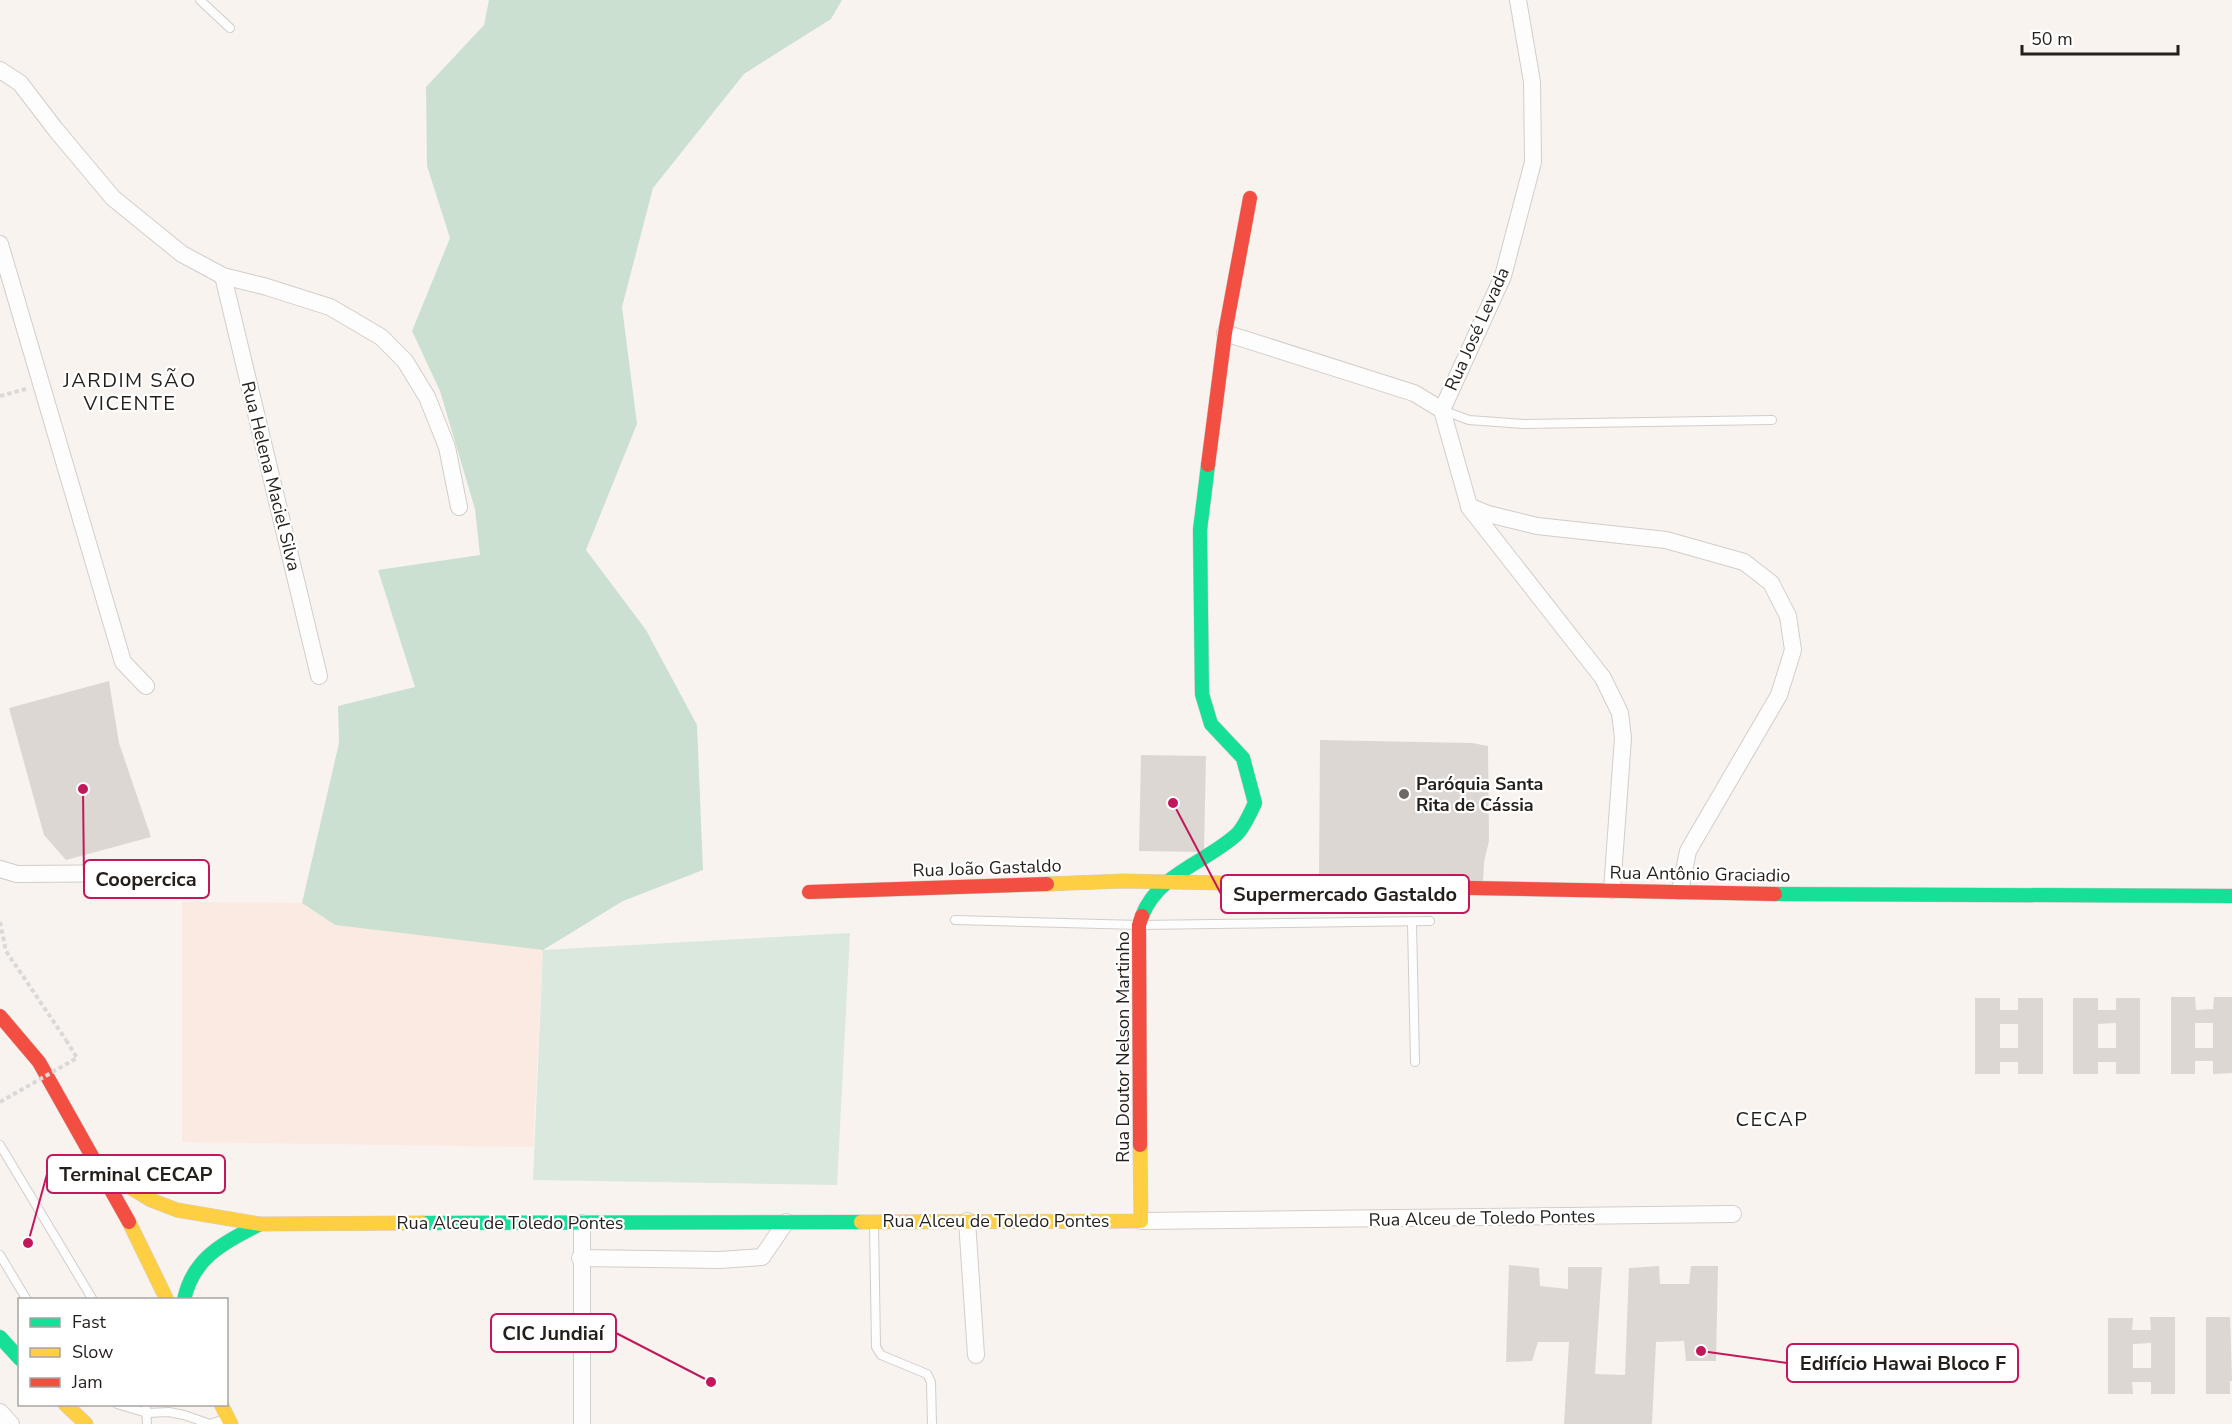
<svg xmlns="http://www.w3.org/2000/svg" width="2232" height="1424" viewBox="0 0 2232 1424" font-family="'Nunito Sans',sans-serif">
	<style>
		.built { fill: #faeae1 }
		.green { fill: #dae8dd }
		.forest { fill: #cbe0d1 }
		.building { fill: #ddd7d3; fill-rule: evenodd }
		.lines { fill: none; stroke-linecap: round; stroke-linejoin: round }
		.lane-casing { stroke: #d3cdca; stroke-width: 10 }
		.street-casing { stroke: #d3cdca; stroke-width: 18 }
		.fast-casing { stroke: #d3cdca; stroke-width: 15 }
		.slow-casing { stroke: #d3cdca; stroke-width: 15 }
		.jam-casing { stroke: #d3cdca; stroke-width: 15 }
		.path { stroke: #dad9d8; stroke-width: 4; stroke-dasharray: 4.5 3; stroke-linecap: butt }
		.lane { stroke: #fefdfd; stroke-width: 8 }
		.street { stroke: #fefdfd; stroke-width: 16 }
		.fast { stroke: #16e098; stroke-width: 14 }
		.slow { stroke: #ffcf43; stroke-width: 14 }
		.jam { stroke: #f24e42; stroke-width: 14 }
		.path-bridge { stroke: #dad9d8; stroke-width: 4; stroke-dasharray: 4.5 3; stroke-linecap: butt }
		.poi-dot { fill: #6f6966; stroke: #fff; stroke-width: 2 }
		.labels { text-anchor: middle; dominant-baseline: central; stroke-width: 4.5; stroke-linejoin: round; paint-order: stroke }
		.street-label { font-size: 18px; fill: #251f1b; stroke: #fff }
		.poi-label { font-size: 18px; font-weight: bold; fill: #251f1b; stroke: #fff; text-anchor: start }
		.neighbourhood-label { font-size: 20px; letter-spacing: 1.5px; fill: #251f1b; stroke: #fff }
		.leader { fill: none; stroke: #c2185b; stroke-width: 2 }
		.callout-dot { fill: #c2185b; stroke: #fff; stroke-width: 2 }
		.callout { fill: #fff; stroke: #c2185b; stroke-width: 2 }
		.callout-label { font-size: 20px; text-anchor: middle; font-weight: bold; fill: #251f1b }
	</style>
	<rect width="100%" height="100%" fill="#f9f3f0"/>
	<polygon class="built" points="182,902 302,903 335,925 543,950 533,1147 182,1142"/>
	<polygon class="green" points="850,933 837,1185 533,1180 543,950"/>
	<polygon class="forest" points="489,0 842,0 831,19 744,74 653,188 622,307 637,424 586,550 646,630 697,725 703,870 623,901 543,950 335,925 302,903 339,743 338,706 415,687 378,570 480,555 475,509 440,391 412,331 450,238 427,166 426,87 484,25"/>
	<g class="building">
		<polygon points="109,681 119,743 151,837 66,860 44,835 9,708"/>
		<polygon points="1320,740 1472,743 1488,746 1489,841 1484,862 1483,882 1319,878"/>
		<polygon points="1141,755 1206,756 1204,852 1139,851"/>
		<path d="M 2171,997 L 2195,997 L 2196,1010 L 2213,1009 L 2214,997 L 2232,997 L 2232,1073 L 2213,1074 L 2213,1061 L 2195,1061 L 2195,1074 L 2171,1074 ZM 2195,1023 L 2213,1023 L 2213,1048 L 2195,1048 Z"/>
		<path d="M 1975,998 L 2000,998 L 2000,1010 L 2018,1010 L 2018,998 L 2043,998 L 2043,1074 L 2018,1074 L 2018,1062 L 2000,1062 L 2000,1074 L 1975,1074 ZM 2000,1024 L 2018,1024 L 2018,1048 L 2000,1048 Z"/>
		<path d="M 2073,998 L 2098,998 L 2098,1010 L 2116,1010 L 2116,998 L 2140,998 L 2140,1074 L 2116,1074 L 2116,1062 L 2098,1062 L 2098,1074 L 2073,1074 ZM 2116,1023 L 2116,1048 L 2098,1048 L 2098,1024 Z"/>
		<polygon points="1509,1265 1539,1268 1540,1286 1568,1289 1568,1267 1602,1267 1595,1374 1625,1375 1629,1268 1659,1266 1660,1284 1689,1284 1691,1266 1718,1266 1716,1361 1686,1361 1684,1341 1656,1342 1652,1424 1564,1424 1569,1342 1538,1342 1532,1361 1506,1362"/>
		<path d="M 2150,1317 L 2175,1317 L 2175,1394 L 2151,1394 L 2151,1382 L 2132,1382 L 2133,1394 L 2108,1394 L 2108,1318 L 2133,1318 L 2132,1330 L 2151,1330 ZM 2151,1343 L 2151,1368 L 2133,1368 L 2133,1344 Z"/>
		<polygon points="2206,1317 2230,1317 2232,1381 2230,1381 2230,1394 2206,1394"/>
	</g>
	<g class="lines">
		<defs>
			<g id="lane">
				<polyline points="200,0 230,28"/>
				<polyline points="1442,410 1469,420 1524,424 1772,420"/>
				<polyline points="955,920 1139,925 1430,921"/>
				<polyline points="1412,923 1415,1062"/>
				<polyline points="0,1145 93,1300"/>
				<polyline points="874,1224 876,1347 881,1355 927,1374 931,1382 932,1424"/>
				<polyline points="0,1255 27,1300"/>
				<polyline points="117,1404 147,1413 169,1412 184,1415 210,1424 225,1419"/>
				<polyline points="146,1404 147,1424"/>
			</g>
			<g id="street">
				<polyline points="0,70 20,83 56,130 113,198 182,254 223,276 267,287 330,307 381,337 405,361 427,397 447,447 459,507"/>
				<polyline points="0,244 123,662 146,686"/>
				<polyline points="223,276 319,676"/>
				<polyline points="1225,333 1414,393 1442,410 1469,506 1488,514 1537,526 1666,540 1744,562 1771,583 1788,616 1793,650 1779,695 1688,851 1680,891"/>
				<polyline points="1442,410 1503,276 1533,162 1532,82 1518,0"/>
				<polyline points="1469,507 1603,678 1620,713 1623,738 1612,890"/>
				<polyline points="0,869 17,874 157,873"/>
				<polyline points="967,1221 976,1355"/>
				<polyline points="1141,1221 1733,1214"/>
				<polyline points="582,1223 582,1424"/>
				<polyline points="580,1258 720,1260 762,1257 786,1222"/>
				<polyline points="0,1412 11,1424"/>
			</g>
			<g id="fast">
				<polyline points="1775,894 2232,896"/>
				<path d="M 1142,916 C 1158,874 1205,863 1236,835 C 1244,828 1250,813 1255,803 L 1243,758 L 1211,724 L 1202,694 L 1200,530 L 1208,465"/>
				<polyline points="422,1223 861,1222"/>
				<path d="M 184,1300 C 193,1257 224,1243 260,1224"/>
				<polyline points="0,1337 20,1359"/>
			</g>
			<g id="slow">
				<polyline points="1047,884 1123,881 1418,887"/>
				<polyline points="100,1169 151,1200 177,1210 260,1224 422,1223"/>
				<polyline points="129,1222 167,1300"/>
				<polyline points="861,1222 1141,1221 1140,1145"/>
				<polyline points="65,1404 86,1424"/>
				<polyline points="221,1404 231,1424"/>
			</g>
			<g id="jam">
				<polyline points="1208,465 1225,333 1250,198"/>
				<polyline points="1418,887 1775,894"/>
				<polyline points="809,892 1047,884"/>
				<polyline points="0,1016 39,1062 129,1222"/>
				<polyline points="1140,1145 1139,925 1142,916"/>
			</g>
		</defs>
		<use href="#lane" class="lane-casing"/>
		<use href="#street" class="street-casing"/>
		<use href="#fast" class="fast-casing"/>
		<use href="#slow" class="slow-casing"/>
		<use href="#jam" class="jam-casing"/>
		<g class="path">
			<polyline points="0,396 26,389"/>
			<polyline points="0,922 6,951 66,1040"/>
		</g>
		<use href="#lane" class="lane"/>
		<use href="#street" class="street"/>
		<use href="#fast" class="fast"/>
		<use href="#slow" class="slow"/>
		<use href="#jam" class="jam"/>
		<polyline class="path-bridge" points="0,1102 77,1058 66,1040"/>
	</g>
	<circle class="poi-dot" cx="1404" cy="794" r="6"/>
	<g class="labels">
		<g class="street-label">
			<text transform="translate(1477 329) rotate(-66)">Rua José Levada</text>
			<text transform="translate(271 476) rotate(76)">Rua Helena Maciel Silva</text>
			<text transform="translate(987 868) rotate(-2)">Rua João Gastaldo</text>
			<text transform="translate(1700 874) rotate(1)">Rua Antônio Graciadio</text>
			<text transform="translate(1123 1047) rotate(-90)">Rua Doutor Nelson Martinho</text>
			<text transform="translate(1482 1218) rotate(-1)">Rua Alceu de Toledo Pontes</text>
			<text x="996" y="1221">Rua Alceu de Toledo Pontes</text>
			<text x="510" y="1223">Rua Alceu de Toledo Pontes</text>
		</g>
		<g class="poi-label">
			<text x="1416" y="784">Paróquia Santa<tspan x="1416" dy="21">Rita de Cássia</tspan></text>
		</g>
		<g class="neighbourhood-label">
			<text x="130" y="380">JARDIM SÃO<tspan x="130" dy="23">VICENTE</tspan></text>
			<text x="1772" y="1119">CECAP</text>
		</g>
	</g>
	<path class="leader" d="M83 789L84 879M1173 803L1221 894M28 1243L47 1174M711 1382L616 1333M1701 1351L1787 1363"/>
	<g class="callout-dot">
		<circle cx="83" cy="789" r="6"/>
		<circle cx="1173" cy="803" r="6"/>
		<circle cx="28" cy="1243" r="6"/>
		<circle cx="711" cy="1382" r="6"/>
		<circle cx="1701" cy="1351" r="6"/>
	</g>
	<g class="callout">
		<rect x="84" y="860" width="125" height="38" rx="6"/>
		<rect x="1221" y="875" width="248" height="38" rx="6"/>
		<rect x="47" y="1155" width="178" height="38" rx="6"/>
		<rect x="491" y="1314" width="125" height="38" rx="6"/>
		<rect x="1787" y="1344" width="231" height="38" rx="6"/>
	</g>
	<g class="callout-label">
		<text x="146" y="886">Coopercica</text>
		<text x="1345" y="901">Supermercado Gastaldo</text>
		<text x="136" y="1181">Terminal CECAP</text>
		<text x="553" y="1340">CIC Jundiaí</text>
		<text x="1903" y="1370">Edifício Hawai Bloco F</text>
	</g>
	<rect x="18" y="1298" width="210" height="108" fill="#ffffff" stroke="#a8a5a4" stroke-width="1.5"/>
	<rect x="30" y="1318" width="30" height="9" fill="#16e098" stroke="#a8a5a4" stroke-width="1.5"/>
	<text x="72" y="1328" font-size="18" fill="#251f1b">Fast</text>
	<rect x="30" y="1348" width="30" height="9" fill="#ffcf43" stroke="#a8a5a4" stroke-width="1.5"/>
	<text x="72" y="1358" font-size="18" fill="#251f1b">Slow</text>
	<rect x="30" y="1378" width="30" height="9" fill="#f24e42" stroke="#a8a5a4" stroke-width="1.5"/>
	<text x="72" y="1388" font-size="18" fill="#251f1b">Jam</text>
	<path d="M2022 45v9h156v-9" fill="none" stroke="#251f1b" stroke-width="3"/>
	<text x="2031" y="45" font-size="18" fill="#251f1b" stroke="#ffffff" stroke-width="4.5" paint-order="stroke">50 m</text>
</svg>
